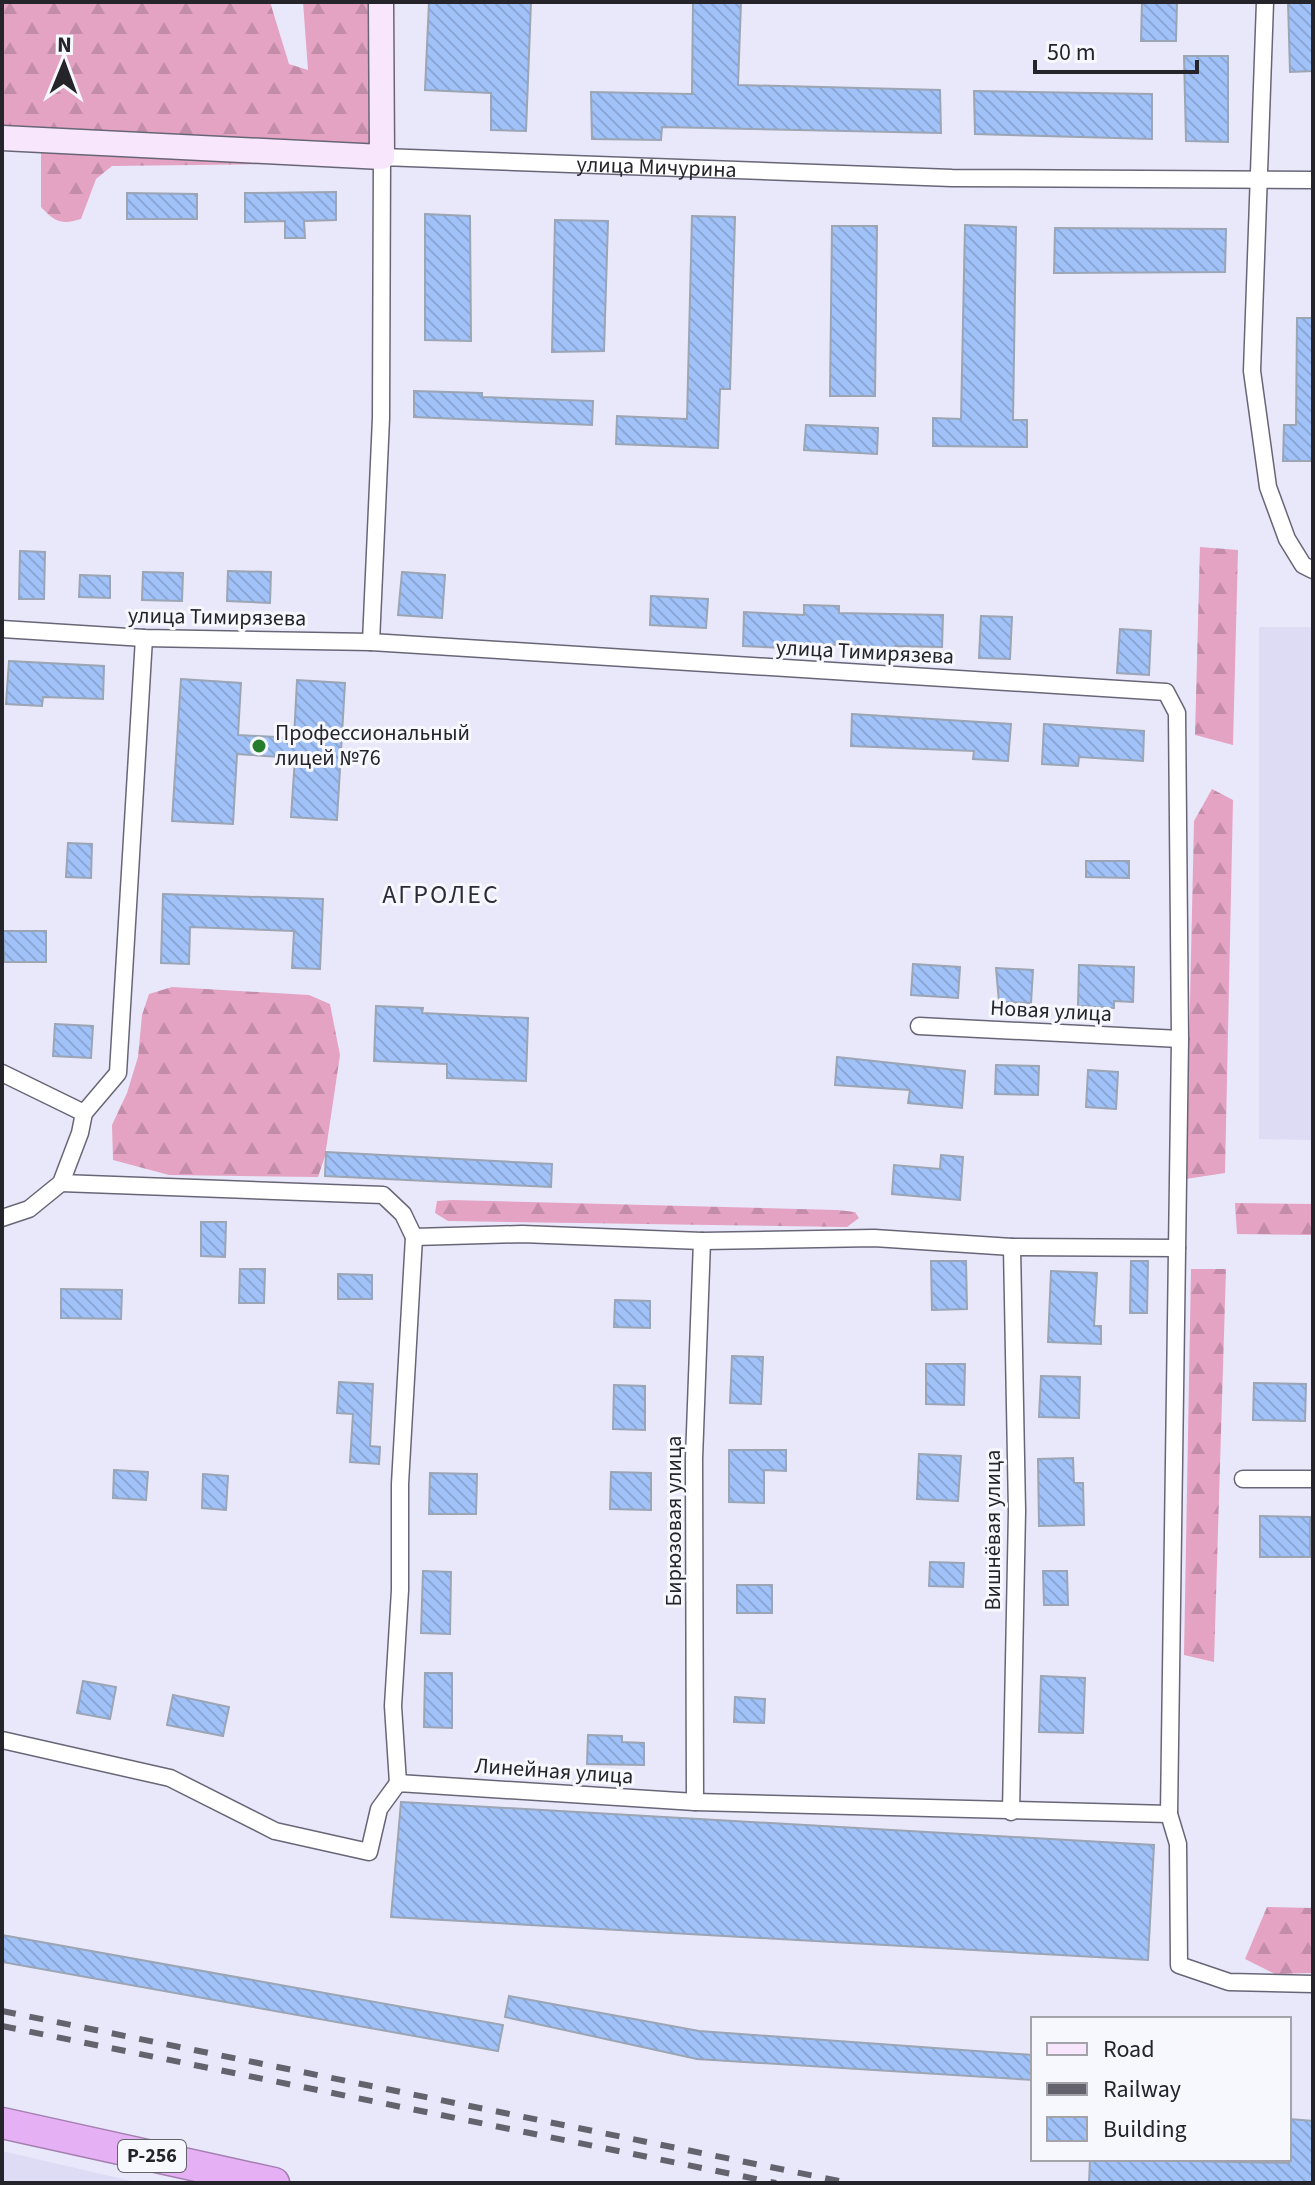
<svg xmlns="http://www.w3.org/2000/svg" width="1315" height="2185" viewBox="0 0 1315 2185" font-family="'Source Sans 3',sans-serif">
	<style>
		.built { fill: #dedbf5 }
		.forest { fill: url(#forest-firs) }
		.building { fill: url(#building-back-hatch); stroke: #9ba5b4; stroke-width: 2 }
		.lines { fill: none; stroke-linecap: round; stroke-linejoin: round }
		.street-casing { stroke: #686676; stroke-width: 19 }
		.secondary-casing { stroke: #686676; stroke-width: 27 }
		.highway-casing { stroke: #a27fae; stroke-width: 33 }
		.street { stroke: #fff; stroke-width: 16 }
		.secondary { stroke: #f8e7fc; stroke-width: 24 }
		.highway { stroke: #e6b0f5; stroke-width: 30 }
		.rail { stroke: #64636d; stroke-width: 6; stroke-dasharray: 14 14; stroke-linecap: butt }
		.poi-dot { fill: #247e2d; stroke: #f7f7fe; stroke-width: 3 }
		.labels { text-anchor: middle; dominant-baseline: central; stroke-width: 6; stroke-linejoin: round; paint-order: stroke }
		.shield { fill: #f7f7fe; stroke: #63636a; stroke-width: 2 }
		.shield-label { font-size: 20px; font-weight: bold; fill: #24242a }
		.street-label { font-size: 22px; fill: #24242a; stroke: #f7f7fe }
		.poi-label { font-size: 22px; fill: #24242a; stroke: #f7f7fe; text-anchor: start }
		.quarter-label { font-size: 26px; letter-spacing: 2px; fill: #2d2b39; stroke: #f7f7fe }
	</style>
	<defs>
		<pattern id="forest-firs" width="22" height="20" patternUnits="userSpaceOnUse" patternTransform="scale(2)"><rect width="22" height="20" fill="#e4a3c3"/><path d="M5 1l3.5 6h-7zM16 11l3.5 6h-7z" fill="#c38ca8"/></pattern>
		<pattern id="building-back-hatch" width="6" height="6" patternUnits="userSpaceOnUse" patternTransform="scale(2)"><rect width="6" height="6" fill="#a1c2f9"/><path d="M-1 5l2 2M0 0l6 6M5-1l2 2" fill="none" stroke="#8aa7d6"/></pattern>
	</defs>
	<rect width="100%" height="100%" fill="#e9e8fb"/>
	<g class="built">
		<polygon points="1259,627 1313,627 1313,1140 1259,1139"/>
		<polygon points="2,2151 140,2183 2,2183"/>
	</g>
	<g class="forest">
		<path d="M 2,2 L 270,2 L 289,64 L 308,70 L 303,2 L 369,2 L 373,163 L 112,166 L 96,179 L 81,219 C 61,225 55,222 41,207 L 41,140 L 2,124 Z"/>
		<polygon points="1200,547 1238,550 1233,745 1195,735"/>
		<polygon points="1212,789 1233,800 1225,1173 1186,1179 1194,821"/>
		<polygon points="172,987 309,995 330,1004 340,1055 325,1156 318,1177 169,1175 113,1160 112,1125 127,1093 138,1057 142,1015 149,994"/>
		<polygon points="452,1200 837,1210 855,1212 859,1218 847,1227 448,1221 435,1213 437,1201"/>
		<polygon points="1235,1203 1313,1204 1313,1235 1237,1234"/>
		<polygon points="1191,1269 1226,1269 1214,1662 1184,1655"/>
		<polygon points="1267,1907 1313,1908 1313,1973 1275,1974 1245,1959"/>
	</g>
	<g class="building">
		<polygon points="429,2 531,2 526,131 491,130 491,93 425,90"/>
		<polygon points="693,2 741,2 738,85 940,90 941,133 662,127 661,140 592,139 591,92 692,94"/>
		<polygon points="1142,2 1177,2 1176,41 1141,41"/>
		<polygon points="1288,2 1313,2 1313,71 1290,72"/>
		<polygon points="1184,56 1228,56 1228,142 1186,141"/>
		<polygon points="974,91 1152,94 1152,139 975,134"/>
		<polygon points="336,192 336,220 304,221 305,238 285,238 285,221 245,222 245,193"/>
		<polygon points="127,193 197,194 197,219 127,219"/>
		<polygon points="425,214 470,216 471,341 425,340"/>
		<polygon points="692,216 735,217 730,389 720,389 718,448 616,444 617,416 687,419"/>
		<polygon points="555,220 608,221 604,351 552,352"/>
		<polygon points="965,225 1016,227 1013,420 1027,420 1027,447 933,446 933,418 961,419"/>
		<polygon points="832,226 877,226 875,396 830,396"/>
		<polygon points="1055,228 1226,229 1225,272 1054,273"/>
		<polygon points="1297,318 1313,318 1313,461 1283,461 1284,425 1296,425"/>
		<polygon points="414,391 482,393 482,397 593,401 592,425 414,417"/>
		<polygon points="806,425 878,428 877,454 804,450"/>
		<polygon points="20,551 45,552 44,599 19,599"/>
		<polygon points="228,571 271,572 270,603 227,601"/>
		<polygon points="143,572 183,573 182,601 142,600"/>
		<polygon points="402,572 445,575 442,618 398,615"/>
		<polygon points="80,575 110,576 110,598 79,597"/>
		<polygon points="651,596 708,599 706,628 650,625"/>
		<polygon points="804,605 839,606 839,613 943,615 942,647 895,646 895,652 867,651 867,646 784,643 784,648 743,646 744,612 804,615"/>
		<polygon points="981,616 1012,617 1010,659 979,658"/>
		<polygon points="1120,629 1151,631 1149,675 1117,673"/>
		<polygon points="9,661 104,666 103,699 43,697 42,706 6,704"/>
		<polygon points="181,679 241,683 238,735 294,738 297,680 345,683 337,820 291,817 295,758 237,754 233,824 172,821"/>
		<polygon points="852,714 1011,724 1008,761 973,759 974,751 851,746"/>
		<polygon points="1044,724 1144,731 1143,761 1079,757 1078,766 1042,764"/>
		<polygon points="68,843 92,844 91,878 66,877"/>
		<polygon points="1086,861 1129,861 1129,878 1086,877"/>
		<polygon points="163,894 323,899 320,969 292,968 294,931 190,927 189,964 161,963"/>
		<polygon points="3,931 46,931 46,962 4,962"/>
		<polygon points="913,964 960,967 958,998 911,995"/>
		<polygon points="1079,965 1134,967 1133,1002 1114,1001 1114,1008 1078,1006"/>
		<polygon points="996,968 1033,970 1031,1003 999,1002"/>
		<polygon points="376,1006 423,1008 422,1013 528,1018 526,1081 447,1078 447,1064 374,1061"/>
		<polygon points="55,1024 93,1026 91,1058 53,1056"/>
		<polygon points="837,1057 965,1071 962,1108 908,1103 910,1090 835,1085"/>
		<polygon points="996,1065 1039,1066 1038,1095 995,1094"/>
		<polygon points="1088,1070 1118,1072 1116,1109 1086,1107"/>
		<polygon points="326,1152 552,1164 551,1187 325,1176"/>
		<polygon points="941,1155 963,1157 960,1200 892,1194 894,1165 940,1169"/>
		<polygon points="201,1222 226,1222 225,1257 201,1256"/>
		<polygon points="931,1261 966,1261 967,1309 932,1310"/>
		<polygon points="1131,1261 1148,1261 1147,1313 1130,1313"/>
		<polygon points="240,1269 265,1269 264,1303 239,1303"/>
		<polygon points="1051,1271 1097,1273 1094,1326 1101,1326 1101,1344 1048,1342"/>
		<polygon points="338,1274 372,1275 372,1299 338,1299"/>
		<polygon points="61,1289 122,1290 121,1319 61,1318"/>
		<polygon points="615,1300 650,1301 650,1328 614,1327"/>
		<polygon points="732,1356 763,1357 761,1404 730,1403"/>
		<polygon points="926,1364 965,1364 964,1405 926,1404"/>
		<polygon points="1041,1376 1080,1377 1079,1418 1039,1417"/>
		<polygon points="339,1382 373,1384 370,1446 380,1447 379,1464 350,1462 353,1414 337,1413"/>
		<polygon points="1254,1383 1306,1384 1305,1421 1253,1420"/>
		<polygon points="614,1385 645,1386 645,1430 613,1429"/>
		<polygon points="729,1450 786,1450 786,1471 764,1470 764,1503 729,1502"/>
		<polygon points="919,1454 961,1456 958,1501 917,1499"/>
		<polygon points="1073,1458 1074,1483 1083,1483 1084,1525 1039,1526 1038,1459"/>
		<polygon points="114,1470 148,1472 146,1500 113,1498"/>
		<polygon points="611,1472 651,1473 651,1510 610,1509"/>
		<polygon points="430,1473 477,1474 476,1514 429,1514"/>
		<polygon points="203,1474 228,1476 226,1510 202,1508"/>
		<polygon points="1260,1516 1310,1517 1310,1557 1260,1557"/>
		<polygon points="930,1562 964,1563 963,1587 929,1586"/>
		<polygon points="423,1571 451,1572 450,1634 421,1633"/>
		<polygon points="1043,1571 1067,1571 1068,1605 1044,1605"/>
		<rect x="737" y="1585" width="35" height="28"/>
		<polygon points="425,1673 452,1673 452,1728 424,1727"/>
		<polygon points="1041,1676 1085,1678 1083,1733 1039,1732"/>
		<polygon points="83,1681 116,1687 110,1719 77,1713"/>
		<polygon points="173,1695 229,1707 223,1736 167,1725"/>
		<polygon points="735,1697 765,1699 764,1723 734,1722"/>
		<polygon points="588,1735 622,1736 622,1742 644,1743 644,1765 587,1764"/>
		<polygon points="401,1802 1154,1845 1148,1960 391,1917"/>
		<polygon points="2,1935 503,2025 498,2051 2,1962"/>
		<polygon points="509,1996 699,2031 1033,2055 1033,2080 697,2059 505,2017"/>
		<polygon points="1289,2119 1313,2121 1313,2183 1089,2183 1090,2159 1289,2163"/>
	</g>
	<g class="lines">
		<defs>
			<g id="street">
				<polyline points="1265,2 1252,371 1268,487 1287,539 1303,565 1313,570"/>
				<polyline points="2,629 144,638 371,642 1166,692 1177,713 1180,1039 1169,1814 1178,1844 1179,1965 1229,1982 1313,1984"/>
				<path id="s1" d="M 371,642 L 381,418 L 382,157 L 952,178 L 1313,180"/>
				<polyline points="919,1026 1180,1039"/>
				<polyline points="2,1073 84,1113"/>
				<polyline points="61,1183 383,1195 403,1214 414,1237 522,1234 702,1241 874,1238 1012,1247 1177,1248"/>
				<polyline points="2,1218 29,1209 61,1183 80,1133 84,1113 118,1073 144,638"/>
				<polyline points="1243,1479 1313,1479"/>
				<polyline points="2,1740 170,1778 275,1831 369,1852 379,1809 398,1783 695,1802 1169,1814"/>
				<polyline points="398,1783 393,1706 400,1590 400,1484 414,1237"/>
				<polyline points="695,1802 694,1459 702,1241"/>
				<polyline points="1011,1812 1017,1511 1012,1247"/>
			</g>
			<polyline id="secondary" points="2,138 382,157 381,2"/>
			<polyline id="highway" points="2,2123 274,2183"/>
		</defs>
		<use href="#street" class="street-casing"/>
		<use href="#secondary" class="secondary-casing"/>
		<use href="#highway" class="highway-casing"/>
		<use href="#street" class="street"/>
		<use href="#secondary" class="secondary"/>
		<use href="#highway" class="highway"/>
		<g class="rail">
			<polyline points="2,2011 849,2183"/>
			<polyline points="2,2026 776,2183"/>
		</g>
	</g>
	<circle class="poi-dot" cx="259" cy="746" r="8"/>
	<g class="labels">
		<rect class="shield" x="118" y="2140" width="68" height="32" rx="6"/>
		<g class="shield-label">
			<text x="152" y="2156">Р-256</text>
		</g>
		<g class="street-label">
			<text stroke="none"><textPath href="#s1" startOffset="760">улица Мичурина</textPath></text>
			<text transform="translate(217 617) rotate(1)">улица Тимирязева</text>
			<text transform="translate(865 652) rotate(3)">улица Тимирязева</text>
			<text transform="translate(1051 1011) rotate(3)">Новая улица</text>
			<text transform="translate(674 1521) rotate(-90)">Бирюзовая улица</text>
			<text transform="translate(993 1530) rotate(-90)">Вишнёвая улица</text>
			<text transform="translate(554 1771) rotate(4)">Линейная улица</text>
		</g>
		<g class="poi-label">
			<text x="275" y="733">Профессиональный<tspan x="275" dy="25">лицей №76</tspan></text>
		</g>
		<g class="quarter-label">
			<text x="441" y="894">АГРОЛЕС</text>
		</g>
	</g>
	<rect width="1315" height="2185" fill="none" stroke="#24242a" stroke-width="8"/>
	<rect x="1031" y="2017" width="260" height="144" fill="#f7f7fe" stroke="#a3a3a9" stroke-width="2"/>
	<rect x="1047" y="2043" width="40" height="12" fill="#f8e7fc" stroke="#a3a3a9" stroke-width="2"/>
	<text x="1103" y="2057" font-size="24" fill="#24242a">Road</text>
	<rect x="1047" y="2083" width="40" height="12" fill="#64636d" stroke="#a3a3a9" stroke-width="2"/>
	<text x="1103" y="2097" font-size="24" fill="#24242a">Railway</text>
	<rect x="1047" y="2117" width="40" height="24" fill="url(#building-back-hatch)" stroke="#a3a3a9" stroke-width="2"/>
	<text x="1103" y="2137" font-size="24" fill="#24242a">Building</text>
	<g transform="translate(64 64) rotate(1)" stroke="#f7f7fe" stroke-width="6" paint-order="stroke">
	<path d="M0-6L14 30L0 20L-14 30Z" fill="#24242a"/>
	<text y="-12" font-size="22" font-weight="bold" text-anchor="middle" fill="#24242a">N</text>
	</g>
	<path d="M1035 60v12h162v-12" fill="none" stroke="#24242a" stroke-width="4"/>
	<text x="1047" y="60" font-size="24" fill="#24242a" stroke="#f7f7fe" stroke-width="6" paint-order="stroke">50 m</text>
</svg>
